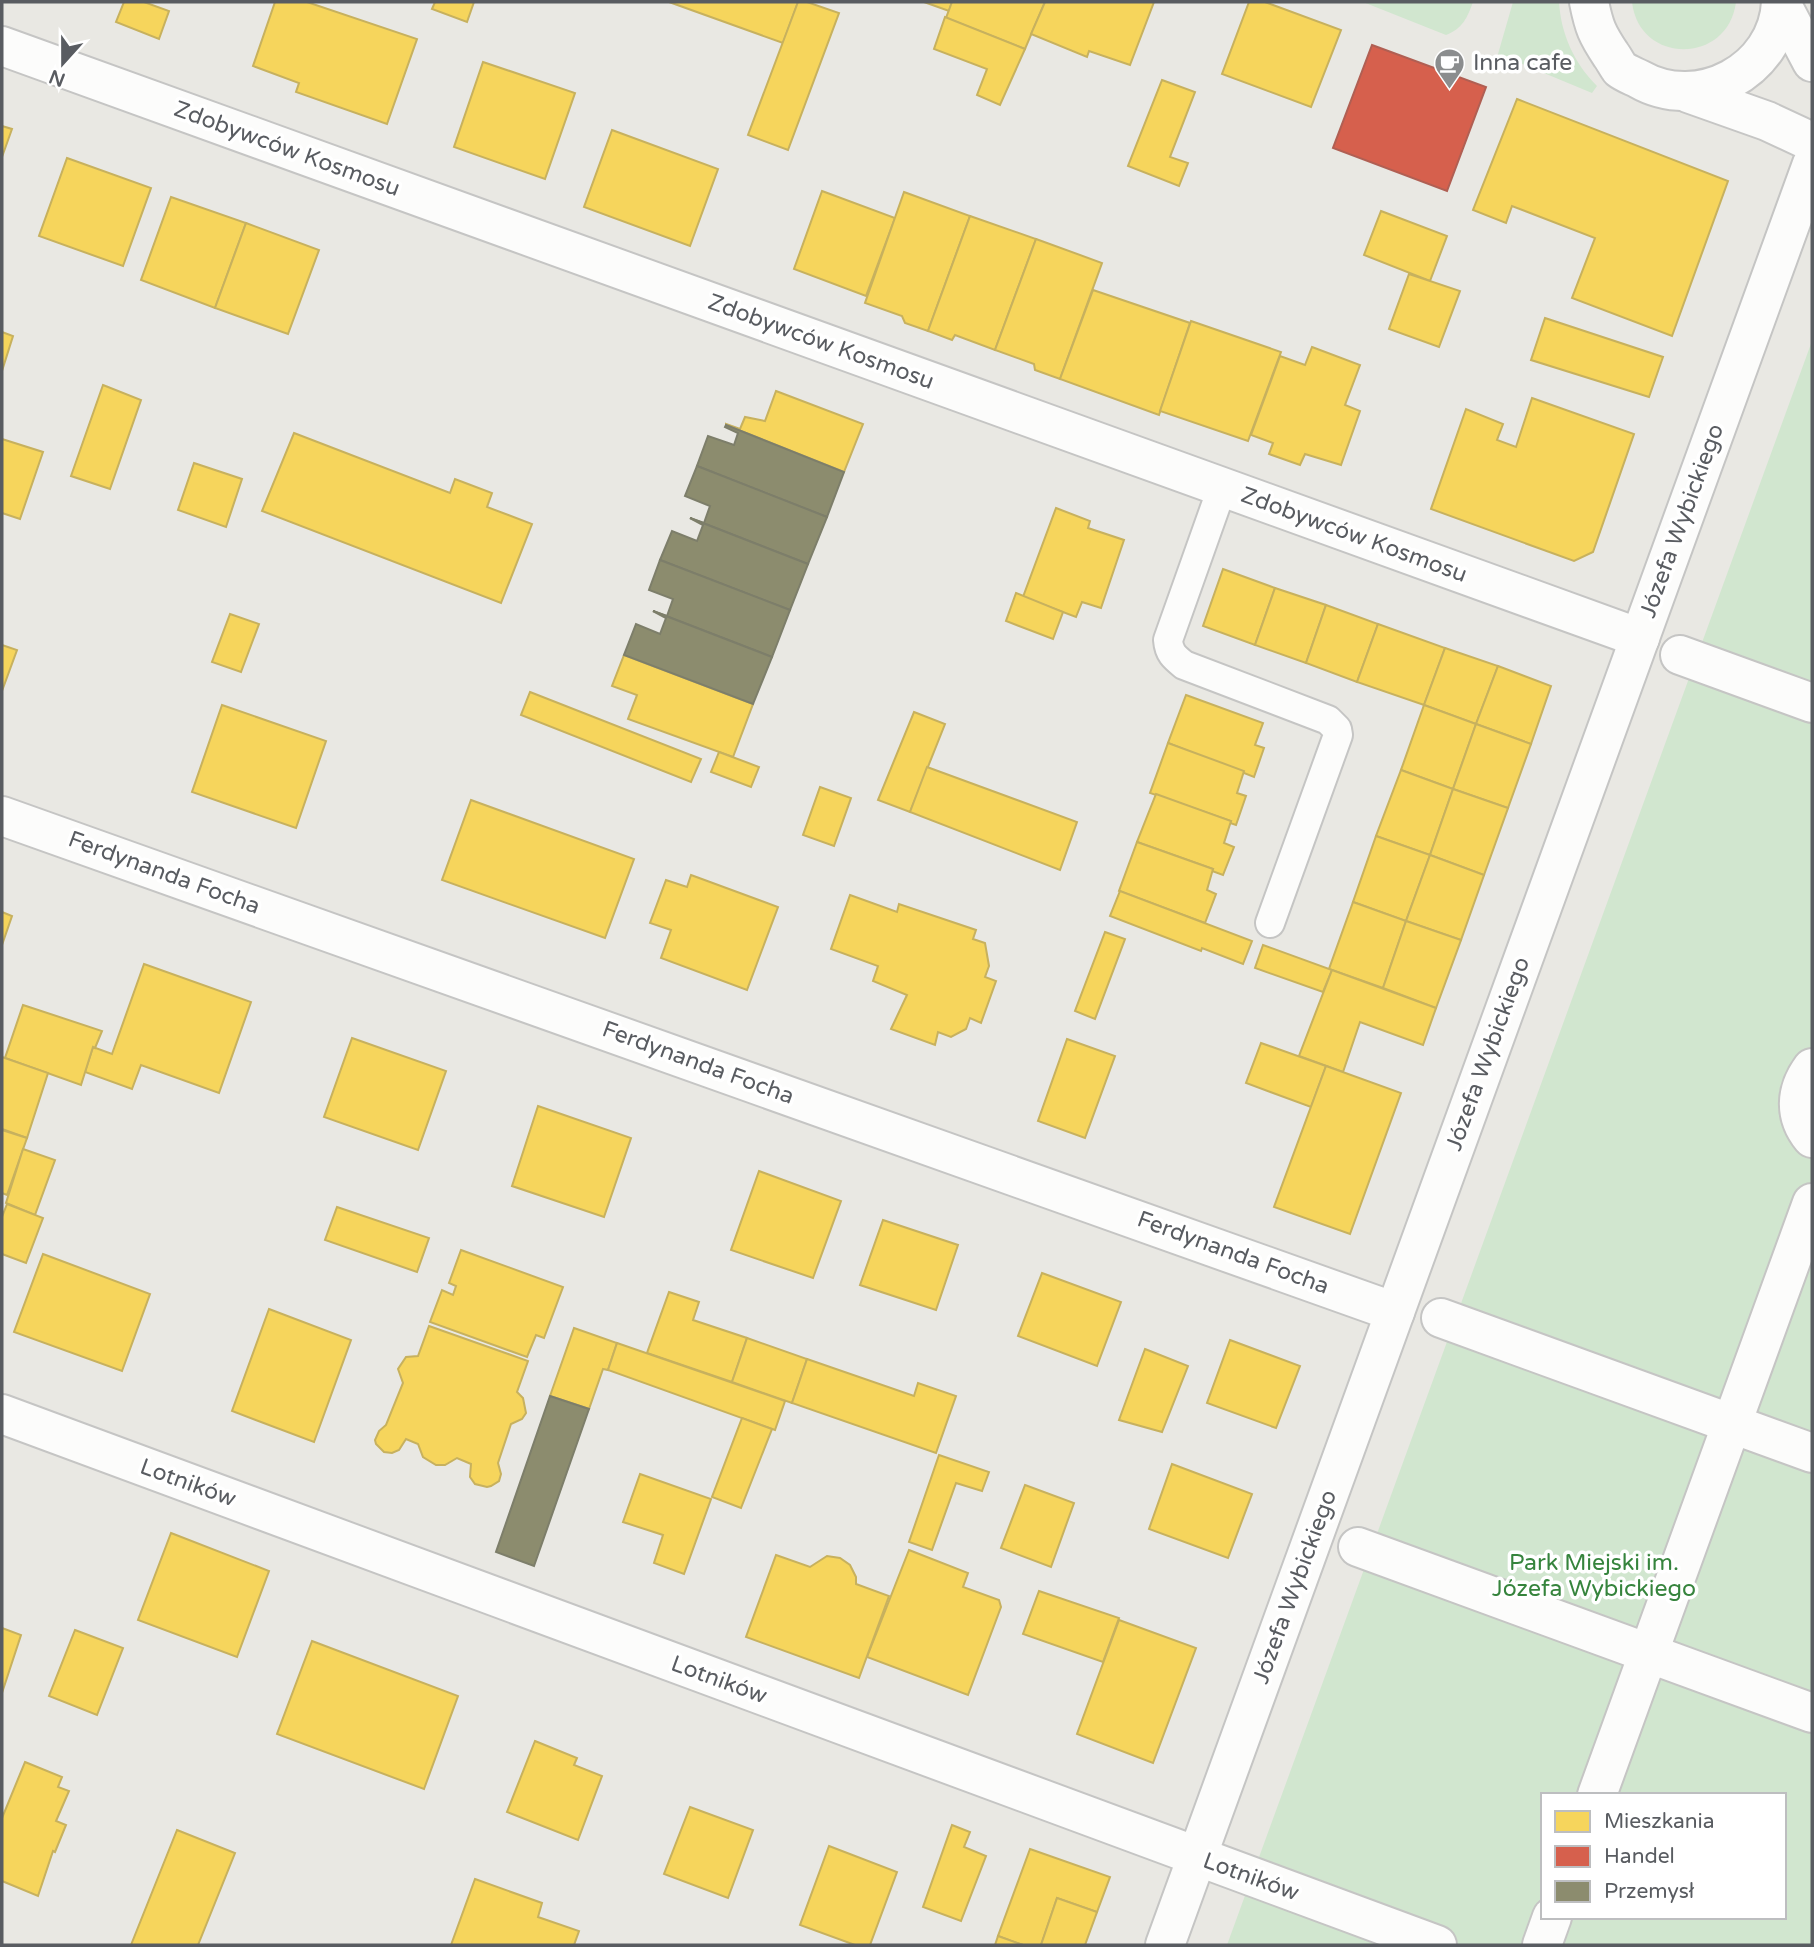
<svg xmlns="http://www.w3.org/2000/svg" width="1814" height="1947" viewBox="0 0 1814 1947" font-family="'Varela Round',sans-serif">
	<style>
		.green { fill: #d1e6cf; fill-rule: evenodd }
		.homes { fill: #f6d55c; stroke: #c7b15e; stroke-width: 2 }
		.shops { fill: #d6604d; stroke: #b05f53; stroke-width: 2 }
		.industry { fill: #8c8c6e; stroke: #7d7e6a; stroke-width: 2 }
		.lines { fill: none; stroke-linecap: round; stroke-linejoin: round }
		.lane-casing { stroke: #c5c5c4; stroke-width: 32 }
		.street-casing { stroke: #c5c5c4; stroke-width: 42 }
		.secondary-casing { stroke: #c6c6c5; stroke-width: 42 }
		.lane { stroke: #fcfcfb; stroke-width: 28 }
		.street { stroke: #fcfcfb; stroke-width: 38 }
		.secondary { stroke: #fcfcfb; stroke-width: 38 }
		.labels { text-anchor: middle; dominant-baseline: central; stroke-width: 7; stroke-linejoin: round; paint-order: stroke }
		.poi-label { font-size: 23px; fill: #595c61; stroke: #fff; text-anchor: start }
		.street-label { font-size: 23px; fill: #595c61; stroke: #fff }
		.park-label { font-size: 23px; fill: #36843d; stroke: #fff }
	</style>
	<rect width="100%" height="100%" fill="#e9e8e3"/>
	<g class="green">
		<path d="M 1363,2 L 1473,2 C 1467,18 1463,28 1446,35 Z"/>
		<path d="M 1513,2 L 1559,2 C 1561,34 1574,63 1597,86 L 1592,93 L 1498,54 Z"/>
		<path d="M 1632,2 L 1736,2 C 1728,65 1639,65 1632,2 Z"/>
		<path d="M 1812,341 L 1812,1945 L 1227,1945 ZM 1543,1795 L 1784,1795 L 1784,1917 L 1543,1917 Z"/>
	</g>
	<g class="homes">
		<polygon points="124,2 144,2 169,11 159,39 116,22"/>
		<polygon points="275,2 307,2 417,39 387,124 296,92 299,83 253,66"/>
		<polygon points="435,2 474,2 467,22 432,9"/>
		<polygon points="669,2 798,2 783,43"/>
		<polygon points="798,2 807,2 839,13 788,150 748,135"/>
		<polygon points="924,2 952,2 949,11"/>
		<polygon points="952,2 1045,2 1025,49 946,18"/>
		<polygon points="1045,2 1154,2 1130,65 1089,51 1087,57 1031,34"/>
		<polygon points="1249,2 1265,2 1341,30 1311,107 1222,74"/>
		<polygon points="945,17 1025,49 1000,105 977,95 987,69 934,49"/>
		<polygon points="483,62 575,93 545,179 454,147"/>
		<polygon points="1162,80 1195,92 1170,157 1188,163 1179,186 1128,166"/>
		<polygon points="1517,99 1728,181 1672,336 1572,298 1595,238 1512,206 1506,223 1473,210"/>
		<polygon points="2,126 12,129 2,157"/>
		<polygon points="612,130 718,169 690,246 584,207"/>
		<polygon points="67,158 151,188 123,266 39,236"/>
		<polygon points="822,191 895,218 866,296 794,269"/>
		<polygon points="904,192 970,216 928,331 905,323 902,316 865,303"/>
		<polygon points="171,197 246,223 215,308 141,280"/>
		<polygon points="1381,211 1447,236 1430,281 1364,255"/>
		<polygon points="970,216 1036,239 995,350 955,335 952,340 928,331"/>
		<polygon points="246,223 319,250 288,334 215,308"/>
		<polygon points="1036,239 1102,263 1060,379 1035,370 1034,364 995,350"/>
		<polygon points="1409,274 1460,291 1439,347 1389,329"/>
		<polygon points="1093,290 1190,323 1159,415 1060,379"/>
		<polygon points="1545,318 1663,357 1649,397 1531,360"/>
		<polygon points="1191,321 1281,352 1248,441 1160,411"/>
		<polygon points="2,332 13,336 2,371"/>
		<polygon points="1312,347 1360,365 1345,405 1360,411 1341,465 1305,454 1300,465 1269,454 1273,443 1251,435 1280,356 1305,365"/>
		<polygon points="103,385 141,400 110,489 71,476"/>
		<polygon points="776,391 863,424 844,472 726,425 726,424 740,429 745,417 765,421"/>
		<polygon points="1532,398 1634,434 1593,552 1574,561 1431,509 1466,409 1503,424 1497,440 1516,447"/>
		<polygon points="294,433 450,493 455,479 468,484 492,493 487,507 532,524 501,603 262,511"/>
		<polygon points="2,439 43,452 20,519 2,513"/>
		<polygon points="194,463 242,479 226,527 178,510"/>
		<polygon points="1056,508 1090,521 1088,528 1124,540 1101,608 1082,602 1076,617 1023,597"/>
		<polygon points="1223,569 1275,588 1255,645 1203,626"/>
		<polygon points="1275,588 1326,605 1306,663 1255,645"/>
		<polygon points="1016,593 1063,612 1053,639 1006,621"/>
		<polygon points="1326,605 1378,624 1357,682 1306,663"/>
		<polygon points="230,614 259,624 241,672 212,662"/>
		<polygon points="1378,624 1445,648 1424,705 1357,682"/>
		<polygon points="2,645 17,650 2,691"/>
		<polygon points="1445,648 1498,666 1476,724 1424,705"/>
		<polygon points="624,655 753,704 733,757 628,719 637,695 612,686"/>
		<polygon points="1498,666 1551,686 1531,744 1476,724"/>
		<polygon points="530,692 701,759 691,782 521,715"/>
		<polygon points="1186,695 1263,723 1255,745 1264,748 1254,777 1168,743"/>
		<polygon points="222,705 326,741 296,828 192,792"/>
		<polygon points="1424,705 1476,724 1453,789 1401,770"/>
		<polygon points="914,712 945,724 910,812 878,800"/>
		<polygon points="1476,724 1531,744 1508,808 1453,789"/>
		<polygon points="1168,743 1244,771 1237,793 1246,796 1236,825 1230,823 1231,821 1150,793"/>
		<polygon points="719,752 759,767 751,787 711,772"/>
		<polygon points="927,767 1077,822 1060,870 910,812"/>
		<polygon points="1401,770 1453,789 1430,855 1376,836"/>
		<polygon points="820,787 851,798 834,846 803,835"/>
		<polygon points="1453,789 1508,808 1484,875 1430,855"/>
		<polygon points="1156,794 1231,821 1224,843 1234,847 1223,875 1212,871 1213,869 1137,842"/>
		<polygon points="471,800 634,859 605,938 442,880"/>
		<polygon points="1376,836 1430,855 1406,921 1353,902"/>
		<polygon points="1137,842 1213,869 1207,890 1216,894 1205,923 1119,891"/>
		<polygon points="1430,855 1484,875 1461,940 1406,921"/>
		<polygon points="691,875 778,907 747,990 661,958 671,930 650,923 666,880 687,887"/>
		<polygon points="1120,891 1252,941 1243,964 1202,948 1201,951 1110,916"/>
		<polygon points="850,895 897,912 899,904 976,930 973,939 985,943 989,966 985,977 996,981 981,1023 970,1018 966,1029 951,1037 938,1032 935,1045 891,1029 907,995 873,981 878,966 831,949"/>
		<polygon points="1353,902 1406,921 1383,988 1329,969"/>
		<polygon points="2,912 12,916 2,945"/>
		<polygon points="1406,921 1461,940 1436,1008 1383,988"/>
		<polygon points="1105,932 1125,939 1095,1019 1075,1011"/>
		<polygon points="1263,945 1332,970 1323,992 1255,968"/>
		<polygon points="144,964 251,1002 219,1093 141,1065 132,1089 85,1072 93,1047 112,1054"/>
		<polygon points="1332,970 1436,1008 1423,1045 1360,1022 1343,1072 1299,1056"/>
		<polygon points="23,1005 102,1031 95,1048 93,1047 81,1085 5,1058"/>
		<polygon points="352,1038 446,1071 418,1150 324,1117"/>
		<polygon points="1067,1039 1115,1056 1085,1138 1038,1121"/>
		<polygon points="1261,1043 1326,1066 1311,1107 1246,1083"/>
		<polygon points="2,1057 48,1073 27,1138 2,1129"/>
		<polygon points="1326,1066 1401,1093 1350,1234 1274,1207"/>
		<polygon points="538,1106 631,1138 604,1217 512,1186"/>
		<polygon points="2,1130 27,1138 7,1195 2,1193"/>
		<polygon points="23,1149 55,1160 35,1215 6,1203"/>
		<polygon points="759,1171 841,1201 813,1278 731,1250"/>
		<polygon points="7,1204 43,1218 26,1263 2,1254 2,1217"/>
		<polygon points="337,1207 429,1238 417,1272 325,1240"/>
		<polygon points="883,1220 958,1245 936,1310 860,1285"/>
		<polygon points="461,1250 563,1287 544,1338 536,1335 527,1357 430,1322 442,1290 453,1295 456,1286 449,1283"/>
		<polygon points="43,1254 150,1294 122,1371 14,1332"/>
		<polygon points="1042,1273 1121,1302 1097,1366 1018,1336"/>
		<polygon points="669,1292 699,1302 693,1320 747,1338 732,1382 647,1353"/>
		<polygon points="269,1309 351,1340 314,1442 232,1411"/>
		<polygon points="429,1326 528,1361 517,1392 523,1398 526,1413 522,1419 511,1424 498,1463 501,1474 499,1481 491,1486 487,1487 475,1484 470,1477 471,1464 457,1458 445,1465 436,1465 423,1457 418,1444 406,1439 399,1450 392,1453 384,1452 376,1444 375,1440 379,1431 386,1425 403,1383 398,1369 406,1357 418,1356"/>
		<polygon points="574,1328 617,1343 608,1370 603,1369 589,1409 550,1396"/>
		<polygon points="747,1338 807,1359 792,1403 732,1382"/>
		<polygon points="1230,1340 1300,1366 1276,1428 1207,1403"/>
		<polygon points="617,1343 785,1401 775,1430 608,1370"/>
		<polygon points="1145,1349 1188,1366 1162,1432 1119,1420"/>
		<polygon points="807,1359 914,1396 918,1383 956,1396 936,1453 792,1403"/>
		<polygon points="742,1418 772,1429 741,1508 712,1497"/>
		<polygon points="939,1455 989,1472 982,1491 956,1483 932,1550 909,1542"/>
		<polygon points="1172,1464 1252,1494 1228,1558 1149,1529"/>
		<polygon points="640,1474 711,1499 684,1574 654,1563 663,1535 623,1522"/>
		<polygon points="1025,1485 1074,1503 1051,1567 1001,1548"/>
		<polygon points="171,1533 269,1571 237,1657 138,1620"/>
		<polygon points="909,1550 968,1573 963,1587 999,1600 1001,1607 968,1695 867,1657"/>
		<polygon points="776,1555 810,1567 827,1556 840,1558 850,1565 856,1577 856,1584 889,1596 859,1678 746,1637"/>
		<polygon points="1039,1591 1119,1618 1103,1662 1023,1634"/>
		<polygon points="1119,1620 1196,1648 1153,1763 1077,1734"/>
		<polygon points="2,1628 21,1635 2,1693"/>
		<polygon points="75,1630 123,1648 97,1715 49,1696"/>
		<polygon points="312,1641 458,1696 424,1789 277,1734"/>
		<polygon points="535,1741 577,1758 574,1765 602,1776 578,1840 507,1812"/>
		<polygon points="25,1762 62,1777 58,1787 69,1791 56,1821 66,1825 55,1852 53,1851 38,1896 2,1881 2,1818"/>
		<polygon points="690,1807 753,1830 728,1898 664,1874"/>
		<polygon points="952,1825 970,1832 964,1847 986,1856 961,1921 923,1907"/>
		<polygon points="177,1830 235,1853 198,1945 131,1945"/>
		<polygon points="829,1846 897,1872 870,1945 855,1945 800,1925"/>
		<polygon points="1030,1849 1110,1877 1097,1912 1057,1898 1041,1945 1023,1945 998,1936"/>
		<polygon points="475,1879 542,1903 538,1917 579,1931 574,1945 451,1945"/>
		<polygon points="1057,1898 1097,1912 1085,1945 1041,1945"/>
		<polygon points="998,1936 1023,1945 995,1945"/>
	</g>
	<polygon class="shops" points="1372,45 1486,87 1447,191 1333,148"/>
	<g class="industry">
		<polygon points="726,425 844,472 827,517 697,466 708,436 734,445 738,433 725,427"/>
		<polygon points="697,466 827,517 808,564 690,518 704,523 710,506 685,496"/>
		<polygon points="690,518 808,564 790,610 660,560 672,531 697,541 703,525"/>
		<polygon points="660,560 790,610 772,657 653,611 667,616 673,599 649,590"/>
		<polygon points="653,611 772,657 753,704 624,655 636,624 660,634 666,618"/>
		<polygon points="550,1396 589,1409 534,1566 496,1552"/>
	</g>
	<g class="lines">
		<defs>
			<path id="lane" d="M 1222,488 L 1168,640 C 1169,653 1174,657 1184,665 L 1328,720 L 1337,729 L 1338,735 L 1270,923"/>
			<g id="street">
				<polyline points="2,46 1640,638"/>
				<polyline points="1680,655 1812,703"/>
				<polyline points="2,816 1395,1312"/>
				<path d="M 1812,1068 C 1795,1091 1794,1116 1812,1138"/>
				<polyline points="1441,1318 1812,1453"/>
				<polyline points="2,1414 1437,1945"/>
				<polyline points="1358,1547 1812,1713"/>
				<polyline points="1597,1795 1812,1203"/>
				<polyline points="1165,1945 1812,164"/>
				<polyline points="1542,1945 1552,1917"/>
			</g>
			<g id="secondary">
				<path d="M 1589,2 C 1594,27 1597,34 1611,55 C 1614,59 1617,65 1620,69 C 1625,73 1633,76 1639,79 C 1698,113 1778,71 1781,2"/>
				<polyline points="1782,5 1812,62"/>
				<polyline points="1688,93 1767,121 1812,142"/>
			</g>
		</defs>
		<use href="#lane" class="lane-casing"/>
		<use href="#street" class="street-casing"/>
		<use href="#secondary" class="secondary-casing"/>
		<use href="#lane" class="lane"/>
		<use href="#street" class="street"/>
		<use href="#secondary" class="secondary"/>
	</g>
	<defs>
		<symbol id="cafe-pin" viewBox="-11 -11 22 30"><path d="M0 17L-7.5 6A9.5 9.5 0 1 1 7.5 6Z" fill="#8b8d8e" stroke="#fff"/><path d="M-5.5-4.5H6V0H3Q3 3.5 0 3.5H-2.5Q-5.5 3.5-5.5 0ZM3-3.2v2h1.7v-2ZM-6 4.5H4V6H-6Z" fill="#fff"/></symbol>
	</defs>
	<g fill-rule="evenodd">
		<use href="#cafe-pin" x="1432" y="46" width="35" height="47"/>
	</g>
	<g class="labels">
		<g class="poi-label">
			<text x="1473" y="63">Inna cafe</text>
		</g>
		<g class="street-label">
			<text transform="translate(287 149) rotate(20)">Zdobywców Kosmosu</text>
			<text transform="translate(821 342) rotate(20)">Zdobywców Kosmosu</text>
			<text transform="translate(1682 521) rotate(-70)">Józefa Wybickiego</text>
			<text transform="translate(1354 535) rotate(20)">Zdobywców Kosmosu</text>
			<text transform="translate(164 873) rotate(20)">Ferdynanda Focha</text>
			<text transform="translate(1488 1054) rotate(-70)">Józefa Wybickiego</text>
			<text transform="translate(698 1063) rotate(20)">Ferdynanda Focha</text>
			<text transform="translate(1233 1253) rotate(20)">Ferdynanda Focha</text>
			<text transform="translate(188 1483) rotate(20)">Lotników</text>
			<text transform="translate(1295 1587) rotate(-70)">Józefa Wybickiego</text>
			<text transform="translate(719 1680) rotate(20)">Lotników</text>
			<text transform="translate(1251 1877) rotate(20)">Lotników</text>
		</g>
		<g class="park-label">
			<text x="1594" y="1563">Park Miejski im.<tspan x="1594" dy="26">Józefa Wybickiego</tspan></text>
		</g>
	</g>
	<rect width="1814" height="1947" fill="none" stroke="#595c61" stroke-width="7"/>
	<rect x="1541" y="1793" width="245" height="126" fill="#ffffff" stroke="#bdbec0" stroke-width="2"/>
	<rect x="1555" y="1811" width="35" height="21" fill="#f6d55c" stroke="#bdbec0" stroke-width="2"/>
	<text x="1604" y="1828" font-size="21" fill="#595c61">Mieszkania</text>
	<rect x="1555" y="1846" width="35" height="21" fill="#d6604d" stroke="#bdbec0" stroke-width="2"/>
	<text x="1604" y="1863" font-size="21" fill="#595c61">Handel</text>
	<rect x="1555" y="1881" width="35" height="21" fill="#8c8c6e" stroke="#bdbec0" stroke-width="2"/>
	<text x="1604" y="1898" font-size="21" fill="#595c61">Przemysł</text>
	<g transform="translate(63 63) rotate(201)" stroke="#ffffff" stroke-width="5" paint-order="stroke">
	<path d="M0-5L12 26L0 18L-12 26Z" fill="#595c61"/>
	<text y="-10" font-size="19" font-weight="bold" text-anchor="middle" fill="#595c61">N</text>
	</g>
</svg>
